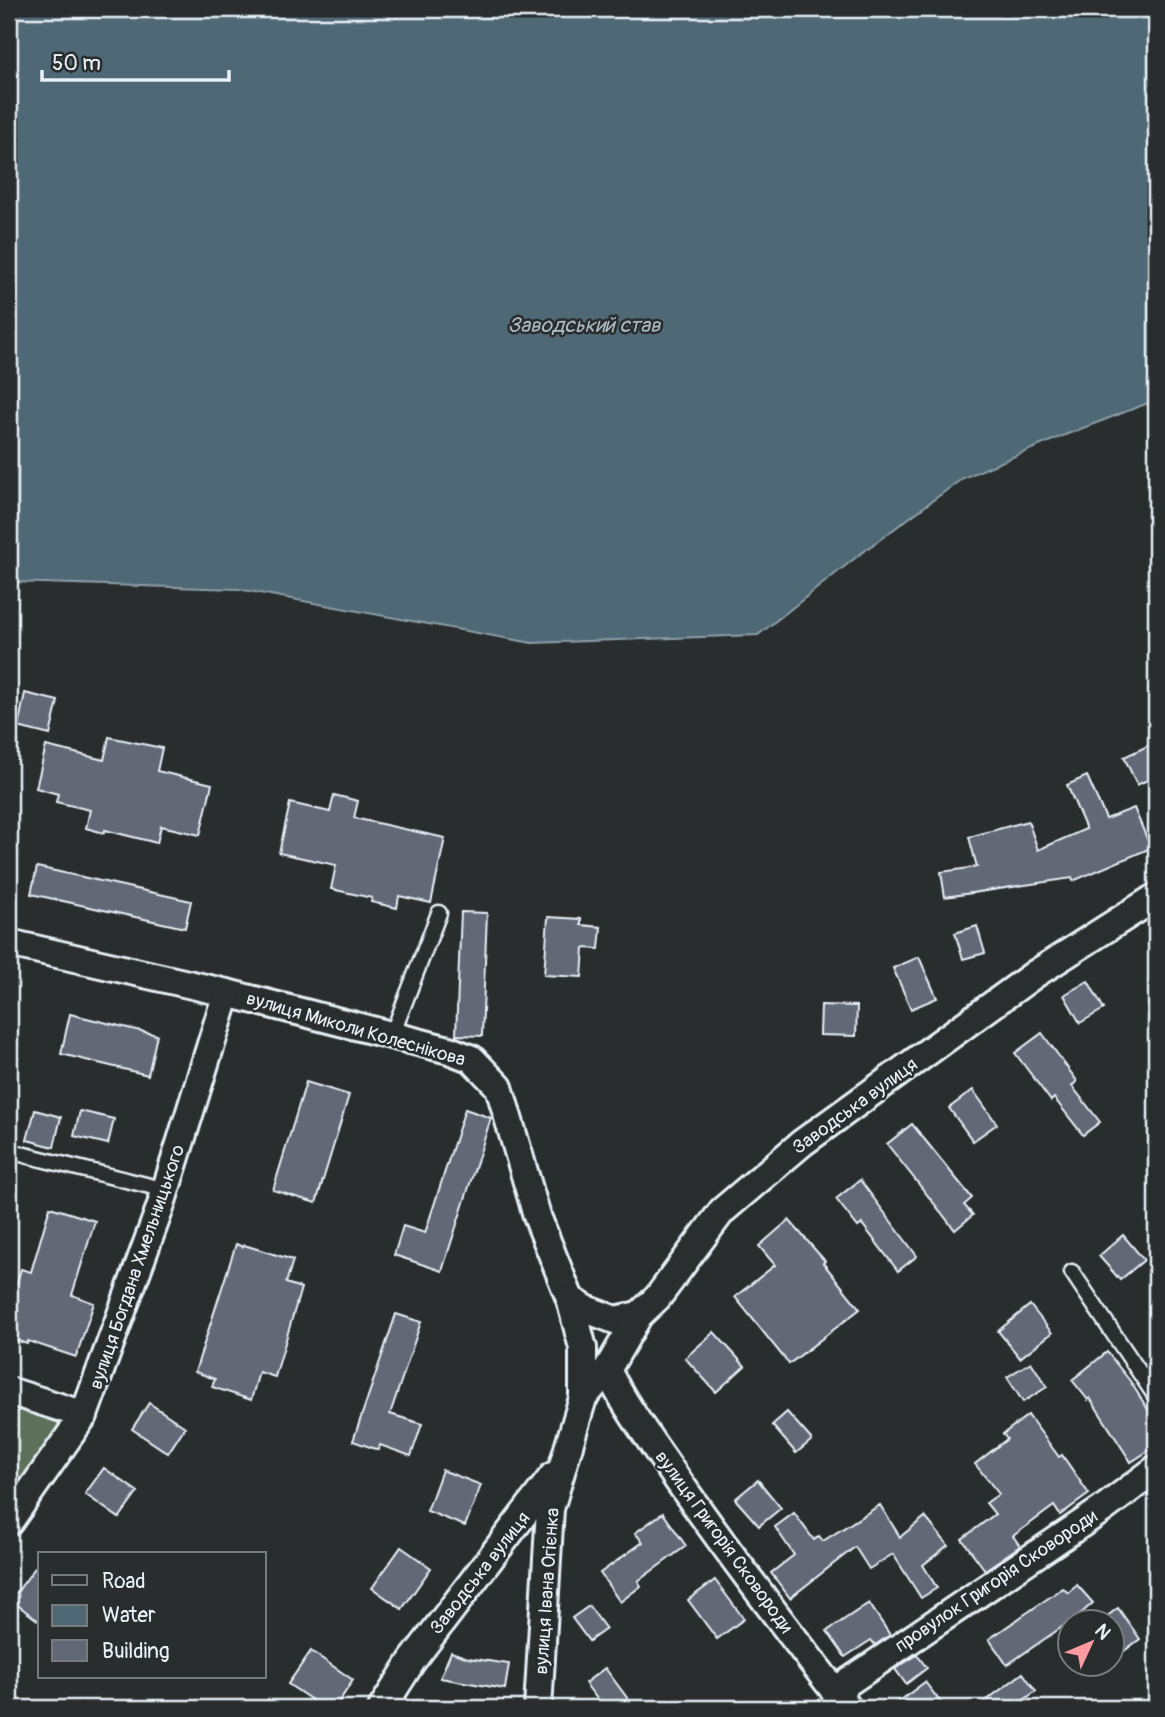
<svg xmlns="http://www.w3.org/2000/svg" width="1165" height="1717" viewBox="0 0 1165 1717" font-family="Pangolin,sans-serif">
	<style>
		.green { fill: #5b705a; stroke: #a2b0a9; stroke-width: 2 }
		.water { fill: #4f6874; stroke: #8c9fa9; stroke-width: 2 }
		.building { fill: #626776; stroke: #e8f1f8; stroke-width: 2 }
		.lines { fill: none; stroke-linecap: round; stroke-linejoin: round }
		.service-casing { stroke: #e8f1f8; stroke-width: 19 }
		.minor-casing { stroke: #e8f1f8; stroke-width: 32 }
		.service { stroke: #2a2d2e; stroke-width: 14 }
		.minor { stroke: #2a2d2e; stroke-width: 26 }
		.labels { text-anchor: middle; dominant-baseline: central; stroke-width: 5; stroke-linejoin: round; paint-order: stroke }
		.street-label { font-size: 19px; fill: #e8f1f8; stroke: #2a2d2e }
		.water-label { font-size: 21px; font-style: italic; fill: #abbac3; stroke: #2a2d2e }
	</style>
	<rect width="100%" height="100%" fill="#2a2d2e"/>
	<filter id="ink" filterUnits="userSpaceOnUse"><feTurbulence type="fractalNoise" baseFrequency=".0143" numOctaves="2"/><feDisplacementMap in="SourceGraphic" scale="14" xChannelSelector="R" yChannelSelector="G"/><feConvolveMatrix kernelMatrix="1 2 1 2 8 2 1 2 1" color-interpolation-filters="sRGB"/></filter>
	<g filter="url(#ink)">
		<polygon class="green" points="9,1386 53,1401 60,1433 9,1507"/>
		<polygon class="water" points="9,9 1156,9 1156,400 1065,435 963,478 859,555 758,635 532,643 238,589 9,582"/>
		<g class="building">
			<polygon points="25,693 58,701 50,735 18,727"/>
			<polygon points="109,737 162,748 157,771 212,784 200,835 161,826 157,843 105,830 104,833 86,828 90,810 56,802 58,794 36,788 46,746 104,760"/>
			<polygon points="1156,742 1156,776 1137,785 1124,757"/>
			<polygon points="1087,776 1106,819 1134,808 1151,848 1073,881 1072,878 945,897 941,872 977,867 969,837 1028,821 1038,850 1086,829 1067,785"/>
			<polygon points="334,795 358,801 354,818 445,838 431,903 399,896 397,908 371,902 372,898 331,889 336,865 279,853 290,803 330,812"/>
			<polygon points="37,867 191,901 185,928 31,894"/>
			<polygon points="461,912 487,913 482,1036 456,1035"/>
			<polygon points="548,917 581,919 581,925 601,927 599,949 584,948 582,977 544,975"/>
			<polygon points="977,926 985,953 963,959 955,933"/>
			<polygon points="919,957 937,998 911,1009 893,968"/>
			<polygon points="1088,981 1104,1009 1080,1023 1064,995"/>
			<polygon points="821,1005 857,1006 856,1036 820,1035"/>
			<polygon points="70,1014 157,1035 148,1075 61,1054"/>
			<polygon points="1042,1033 1077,1081 1072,1086 1100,1122 1083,1135 1054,1098 1051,1101 1015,1053"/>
			<polygon points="306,1082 349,1095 316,1203 273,1190"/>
			<polygon points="973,1090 997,1124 973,1141 949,1108"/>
			<polygon points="465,1109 491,1118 442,1271 394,1255 403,1226 425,1233"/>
			<polygon points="35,1110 61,1117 54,1147 27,1140"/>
			<polygon points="80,1111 114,1119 108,1144 74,1136"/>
			<polygon points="912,1124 972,1198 964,1205 973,1215 955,1230 887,1144"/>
			<polygon points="860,1180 917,1256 898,1271 862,1224 858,1227 836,1199"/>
			<polygon points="50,1207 95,1221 72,1295 94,1303 76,1357 28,1341 27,1344 9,1338 9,1308 21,1269 31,1272"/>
			<polygon points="789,1220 825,1261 823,1263 860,1309 789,1364 735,1297 775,1265 759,1246"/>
			<polygon points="1123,1235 1144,1260 1120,1280 1099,1256"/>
			<polygon points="236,1244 243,1247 244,1245 293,1260 286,1283 301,1288 275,1377 259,1372 251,1400 212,1387 215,1379 195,1372"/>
			<polygon points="1030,1305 1052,1333 1020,1358 998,1331"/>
			<polygon points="396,1314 421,1322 390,1414 422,1424 411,1456 380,1445 378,1450 353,1441"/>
			<polygon points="714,1332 745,1366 716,1392 685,1358"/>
			<polygon points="1107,1352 1130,1381 1156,1422 1156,1446 1131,1462 1090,1398 1088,1400 1072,1380"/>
			<polygon points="1031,1362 1047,1387 1023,1402 1007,1377"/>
			<polygon points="149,1403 185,1427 168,1453 132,1429"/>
			<polygon points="787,1412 812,1440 796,1453 772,1425"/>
			<polygon points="1028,1415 1059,1457 1062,1455 1089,1494 1060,1515 1054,1506 1013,1536 1020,1546 985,1570 962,1539 995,1514 986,1503 999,1494 975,1464 1007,1439 1003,1434"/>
			<polygon points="104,1468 138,1492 119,1518 85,1494"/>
			<polygon points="442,1470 481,1485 465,1526 427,1511"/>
			<polygon points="758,1480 781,1508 759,1526 735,1499"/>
			<polygon points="880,1505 900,1537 925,1517 948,1545 923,1565 937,1588 921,1598 893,1554 869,1569 855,1547 790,1598 771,1573 794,1555 775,1527 794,1513 814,1540 819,1536 823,1541"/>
			<polygon points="663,1513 686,1546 638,1581 641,1586 620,1602 600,1573 643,1542 635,1533"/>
			<polygon points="401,1547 431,1568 402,1609 372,1588"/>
			<polygon points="40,1561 40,1622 11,1600"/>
			<polygon points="715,1580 744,1619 717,1639 688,1600"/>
			<polygon points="1077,1585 1093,1603 1078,1616 1007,1665 989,1639 1063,1588 1068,1593"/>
			<polygon points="869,1603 890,1635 875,1645 871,1640 845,1657 827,1631"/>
			<polygon points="589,1606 606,1629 589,1641 572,1618"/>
			<polygon points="1118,1608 1140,1639 1124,1651 1112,1634 1112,1622 1104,1622 1102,1620"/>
			<polygon points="311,1651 353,1680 335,1708 324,1708 288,1684"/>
			<polygon points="451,1652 468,1658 509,1664 505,1689 440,1678"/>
			<polygon points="917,1655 927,1668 906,1684 895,1669"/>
			<polygon points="605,1668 628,1699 616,1708 604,1708 585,1683"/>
			<polygon points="1023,1673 1036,1691 1013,1708 976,1708"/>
			<polygon points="925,1682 945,1708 890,1708"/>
		</g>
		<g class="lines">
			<defs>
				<g id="service">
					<polyline points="392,1035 439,913"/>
					<polyline points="9,1151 166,1190"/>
					<polyline points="1072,1272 1156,1397"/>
				</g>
				<g id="minor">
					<polyline points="9,943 227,993 449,1050 472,1059 499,1087 537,1216 570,1299 586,1309 615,1320 639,1315"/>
					<path d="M 607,1370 C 627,1410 654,1445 679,1482 C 733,1559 790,1634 848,1708"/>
					<polyline points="9,1391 84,1415"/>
					<polyline points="583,1398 607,1370 639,1315 658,1297 722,1211 802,1143 1035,974 1156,897"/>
					<polyline points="9,1522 84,1415 160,1208 227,993"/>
					<polyline points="835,1691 1103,1509 1156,1469"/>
					<polyline points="382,1708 412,1661 553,1476"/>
					<polyline points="538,1708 550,1509 583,1398 583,1348 570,1299"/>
				</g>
			</defs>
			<use href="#service" class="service-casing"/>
			<use href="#minor" class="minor-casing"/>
			<use href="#service" class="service"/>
			<use href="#minor" class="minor"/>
		</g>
	</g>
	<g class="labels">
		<g class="street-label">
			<text transform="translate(356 1029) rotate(16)">вулиця Миколи Колеснікова</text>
			<text transform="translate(855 1106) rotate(-36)">Заводська вулиця</text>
			<text transform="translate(137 1267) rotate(-71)">вулиця Богдана Хмельницького</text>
			<text transform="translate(724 1542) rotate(54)">вулиця Григорія Сковороди</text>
			<text transform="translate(480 1573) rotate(-52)">Заводська вулиця</text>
			<text transform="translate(996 1581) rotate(-34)">провулок Григорія Сковороди</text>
			<text transform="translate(547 1591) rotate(-86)">вулиця Івана Огієнка</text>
		</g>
		<g class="water-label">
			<text x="584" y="325">Заводський став</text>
		</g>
	</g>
	<rect width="1165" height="1717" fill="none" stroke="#2a2d2e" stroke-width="35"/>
	<rect x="18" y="18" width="1130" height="1682" fill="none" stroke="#e8f1f8" stroke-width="2.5" filter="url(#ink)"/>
	<rect x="38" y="1552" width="228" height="126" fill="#2a2d2e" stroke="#767b7f" stroke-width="2"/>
	<rect x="52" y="1575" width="35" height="10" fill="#2a2d2e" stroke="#767b7f" stroke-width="2"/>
	<text x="102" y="1588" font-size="21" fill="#e8f1f8">Road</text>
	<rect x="52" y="1605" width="35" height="21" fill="#4f6874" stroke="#767b7f" stroke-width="2"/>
	<text x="102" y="1622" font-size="21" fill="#e8f1f8">Water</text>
	<rect x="52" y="1640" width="35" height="21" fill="#626776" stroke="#767b7f" stroke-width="2"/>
	<text x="102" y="1658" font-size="21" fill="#e8f1f8">Building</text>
	<g transform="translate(1091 1643) rotate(46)"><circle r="33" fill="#2a2d2e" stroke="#767b7f" stroke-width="2"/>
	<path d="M0-5L12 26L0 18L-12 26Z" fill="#ff9aa2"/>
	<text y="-10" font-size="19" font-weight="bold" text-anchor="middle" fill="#e8f1f8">N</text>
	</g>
	<path d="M42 70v10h187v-10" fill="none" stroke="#e8f1f8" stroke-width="3.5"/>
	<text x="52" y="70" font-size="21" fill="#e8f1f8" stroke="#2a2d2e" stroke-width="5" paint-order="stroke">50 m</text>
</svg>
